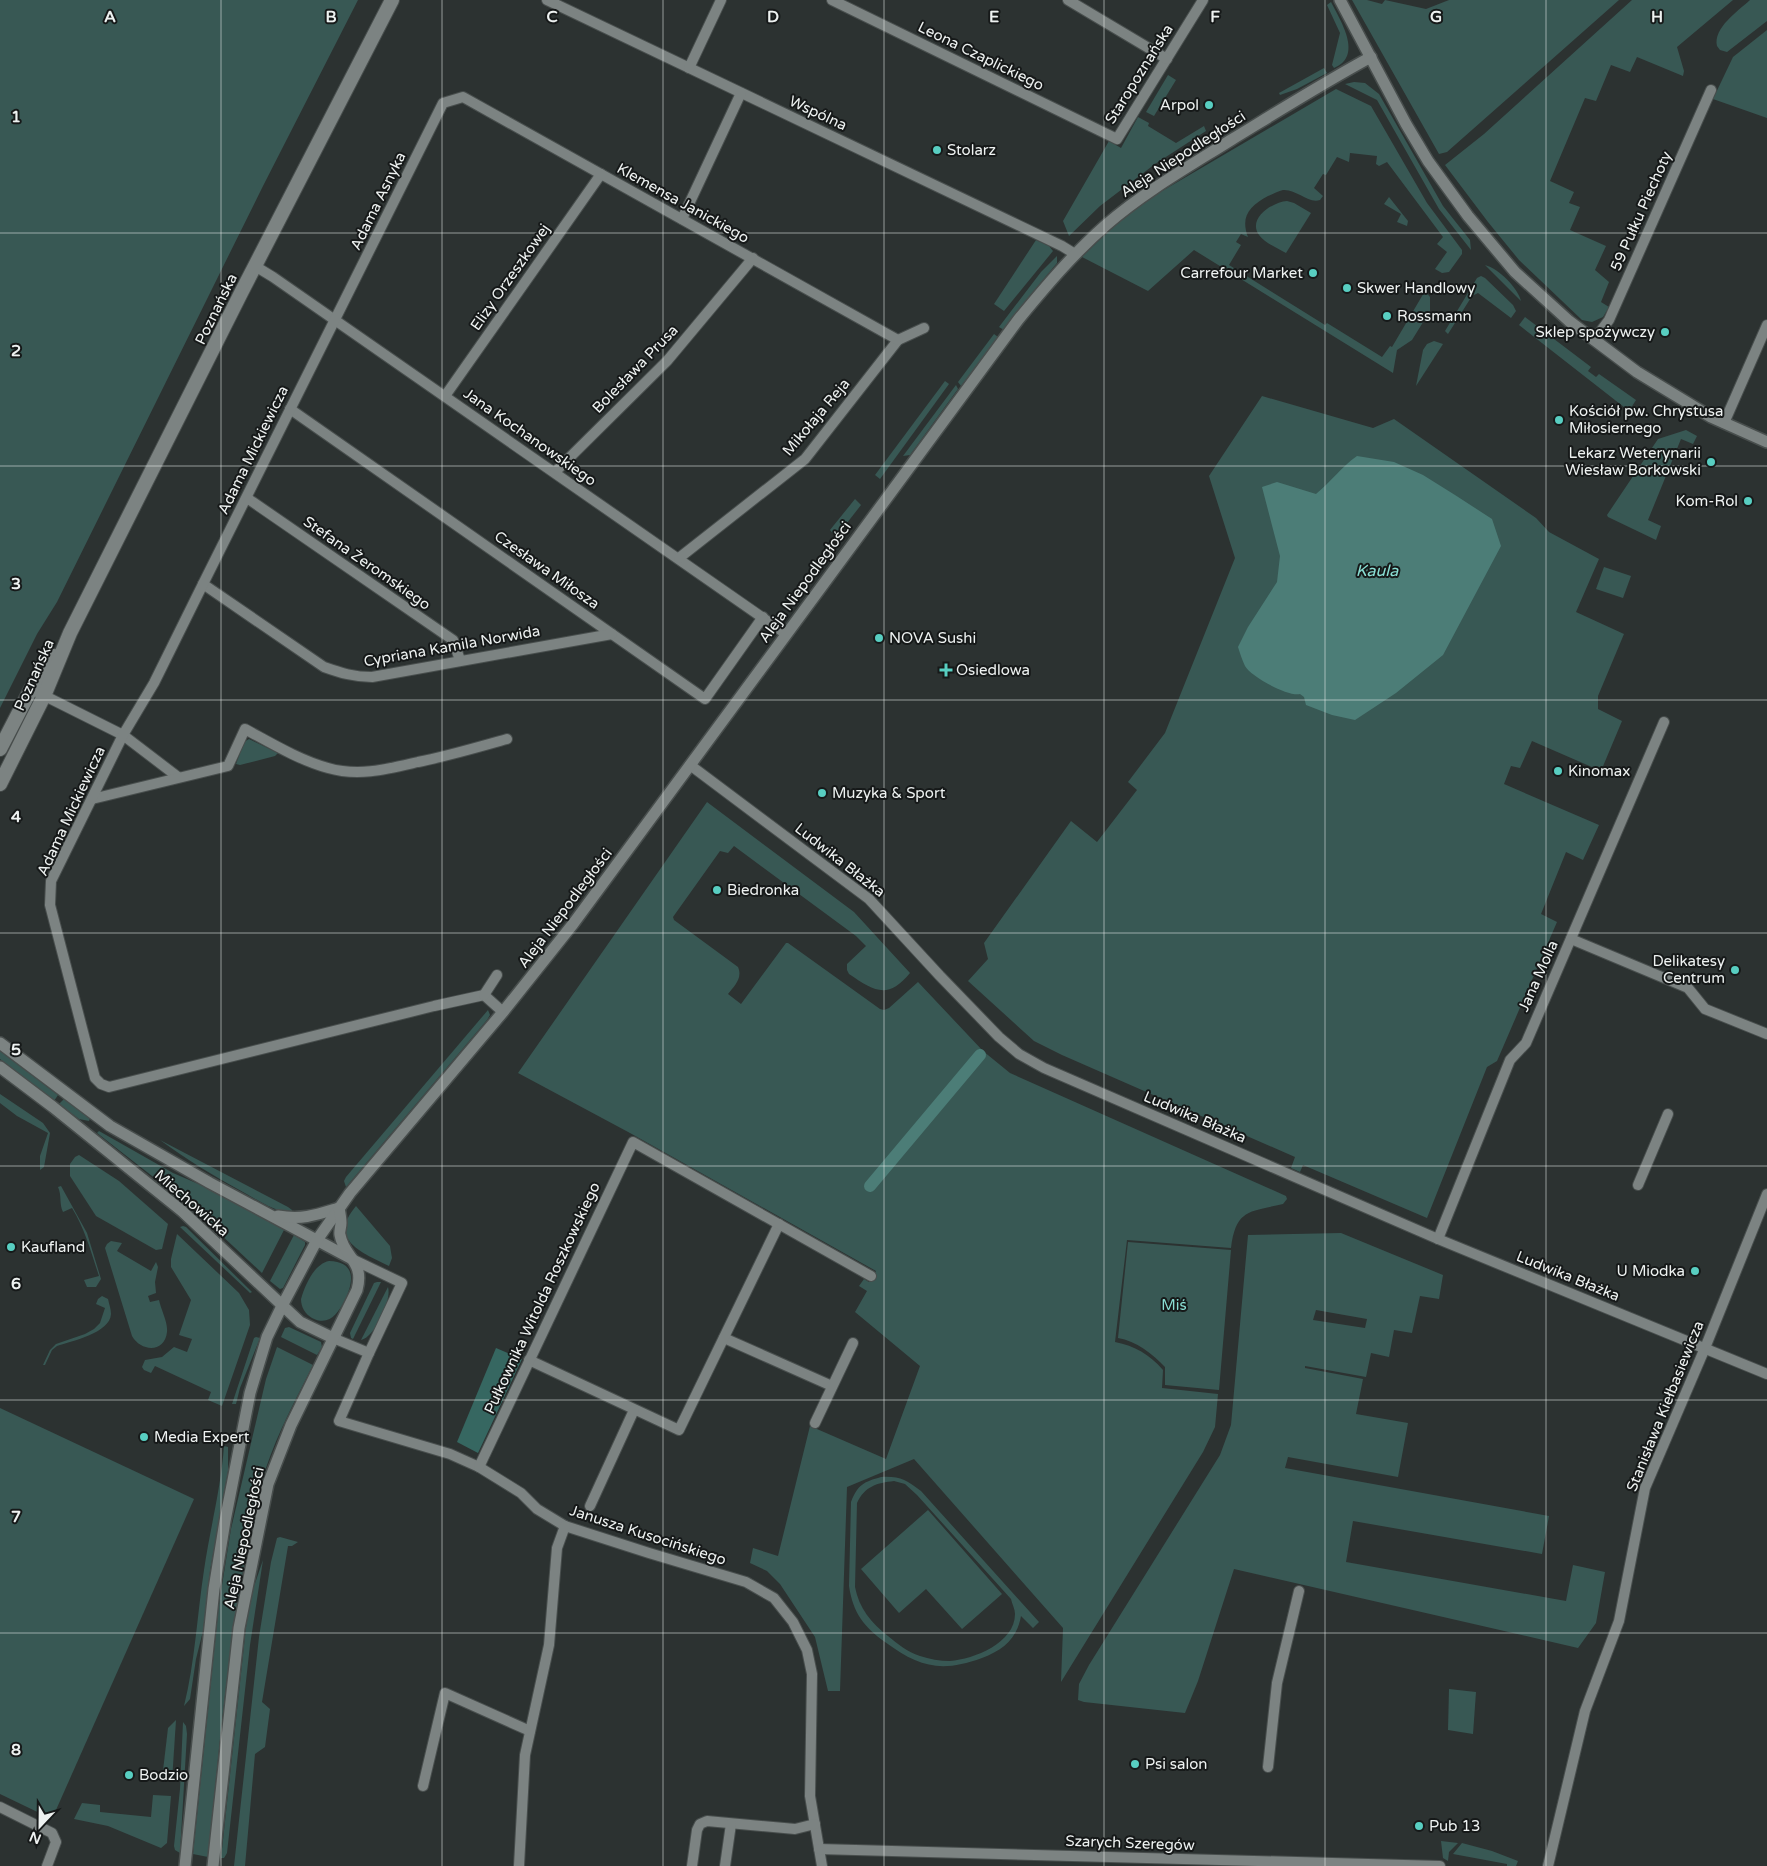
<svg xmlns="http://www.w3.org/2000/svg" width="1767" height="1866" viewBox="0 0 1767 1866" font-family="'Varela Round',sans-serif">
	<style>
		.green { fill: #385854; fill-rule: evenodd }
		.forest { fill: #366761 }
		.water { fill: #4c7d77 }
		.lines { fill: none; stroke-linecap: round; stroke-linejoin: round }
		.canal { stroke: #4c7d77; stroke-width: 12 }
		.minor-casing { stroke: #484e4d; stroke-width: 12 }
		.tertiary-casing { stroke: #484e4d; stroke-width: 14 }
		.secondary-casing { stroke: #484e4d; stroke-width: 16 }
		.minor { stroke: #7c8382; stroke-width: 10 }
		.tertiary { stroke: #7c8382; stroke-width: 11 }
		.secondary { stroke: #7c8382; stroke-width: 14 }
		.grid { fill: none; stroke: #eef2f1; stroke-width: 1; stroke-opacity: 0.55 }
		.poi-dot { fill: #58cec1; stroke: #161919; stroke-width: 2 }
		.labels { text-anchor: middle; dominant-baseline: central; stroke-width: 4; stroke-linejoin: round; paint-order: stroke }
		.street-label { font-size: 15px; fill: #eef2f1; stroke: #161919 }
		.poi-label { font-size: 15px; fill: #eef2f1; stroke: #161919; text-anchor: start }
		.park-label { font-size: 15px; fill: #8adfd4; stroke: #161919 }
		.water-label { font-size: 16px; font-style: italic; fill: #8be0d5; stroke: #161919 }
		.grid-label { font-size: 16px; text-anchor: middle; font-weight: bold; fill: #eef2f1; stroke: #161919; stroke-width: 4; stroke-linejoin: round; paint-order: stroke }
	</style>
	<rect width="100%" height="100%" fill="#2c3231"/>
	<g class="green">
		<polygon points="0,0 358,0 263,186 57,602 37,634 0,708"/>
		<polygon points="1352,0 1367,0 1382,4 1385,0 1426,9 1449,0 1619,0 1447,152 1439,154"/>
		<polygon points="1632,0 1733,0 1677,47 1684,71 1683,76 1637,57 1630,72 1611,65 1596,101 1585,98 1550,181 1574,192 1569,203 1580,207 1570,230 1606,246 1595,270 1609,282 1601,302 1609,307 1603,317 1592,322 1582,320 1519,260 1488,222 1445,165 1484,134"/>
		<path d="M 1750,0 L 1767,0 L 1767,21 L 1727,52 L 1720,50 L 1717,46 C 1713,28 1738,11 1750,0 Z"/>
		<path d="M 1331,2 C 1340,20 1364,56 1334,68 L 1332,65 L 1340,33 L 1327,5 Z"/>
		<polygon points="1767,30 1767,118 1713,99 1733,57"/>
		<polygon points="1324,68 1327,73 1297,89 1280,95 1279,93"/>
		<polygon points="1168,75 1176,80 1154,116 1146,112"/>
		<polygon points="1354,82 1365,83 1379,94 1443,206 1470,240 1471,250 1439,209 1377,100 1345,84"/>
		<path d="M 1336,89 L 1371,106 L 1427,203 L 1462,250 L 1462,254 L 1449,272 L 1442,273 L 1435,269 L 1447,252 L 1437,244 L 1443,237 L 1387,162 L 1379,166 L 1376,164 L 1377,156 L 1350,153 L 1349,162 L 1337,157 L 1326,175 L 1323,174 L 1314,188 L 1323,196 L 1320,200 C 1308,204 1297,189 1283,190 C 1278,191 1273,194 1268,196 C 1250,206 1240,216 1248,237 L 1241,234 L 1236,242 L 1241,245 L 1229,265 L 1325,325 L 1327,323 L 1382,357 L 1390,346 L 1392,347 L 1425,291 L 1430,297 L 1430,311 L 1412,340 L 1397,350 L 1393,373 L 1194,250 L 1148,291 L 1082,257 L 1127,213 L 1157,194 Z"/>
		<polygon points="1138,117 1149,123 1148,126 1176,143 1204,126 1206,131 1155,164 1100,206 1069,236 1063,221 1109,141 1121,148"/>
		<polygon points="1389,197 1408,221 1407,226 1397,222 1401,214 1384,204"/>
		<path d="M 1287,201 L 1294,203 L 1311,213 L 1286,253 C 1277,248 1265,243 1259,235 C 1247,218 1273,202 1287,201 Z"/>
		<polygon points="1036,240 1049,246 1053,251 1004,311 994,304"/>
		<polygon points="1057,256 1057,263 1027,299 1004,330 999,327 1041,272"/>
		<path d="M 1485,265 C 1499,269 1517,287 1521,301 Z"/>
		<polygon points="1481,276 1485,278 1513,305 1516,311 1511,318 1478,293 1472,296 1448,334 1445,331 1477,278"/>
		<polygon points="1525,317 1591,367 1588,371 1596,377 1599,374 1636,400 1629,411 1519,325"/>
		<polygon points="994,334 998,337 961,386 958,382"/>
		<polygon points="1434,341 1443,344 1416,386 1423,350 1427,344"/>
		<polygon points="945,381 949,384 880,479 875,475"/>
		<polygon points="956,385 958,389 910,455 903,456"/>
		<polygon points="1262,396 1373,428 1394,419 1536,518 1549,532 1599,559 1576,612 1624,634 1598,696 1598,709 1622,721 1601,771 1532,741 1520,768 1511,766 1504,784 1599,825 1583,860 1566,852 1541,914 1557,922 1497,1061 1487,1067 1427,1218 1303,1165 1300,1172 1291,1168 1295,1157 1062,1055 1034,1041 968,981 988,959 984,943 1071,821 1097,842 1137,790 1128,782 1165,733 1235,558 1209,476"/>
		<polygon points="1686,430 1697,436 1693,444 1681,439 1648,520 1661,526 1656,540 1608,517 1607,515 1658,439"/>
		<polygon points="855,499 861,505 836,537 830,530"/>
		<polygon points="1604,567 1631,576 1623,598 1596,589"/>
		<polygon points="249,739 278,753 275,756 240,765 236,764 244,742"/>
		<path d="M 707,802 L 854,912 L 910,973 C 888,1000 874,991 849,974 L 847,970 L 847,964 L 866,946 L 856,936 L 734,846 L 728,853 L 720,851 L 673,917 L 674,920 L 738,967 C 743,978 734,986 728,994 L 741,1004 L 786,943 L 788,943 L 880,1009 L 884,1010 L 889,1008 L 918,982 L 983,1051 L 1010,1073 L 1286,1196 L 1287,1199 L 1283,1204 C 1249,1212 1236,1209 1231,1248 L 1127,1240 L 1115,1342 C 1135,1346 1149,1354 1163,1370 L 1162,1388 L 1218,1394 L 1215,1427 L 1203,1452 L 1061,1682 L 1063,1628 L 914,1459 L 847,1487 L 840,1691 L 828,1691 L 815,1637 L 780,1584 L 767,1571 L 750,1563 L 753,1548 L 778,1556 L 810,1426 L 886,1459 L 920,1366 L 855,1312 L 867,1291 L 859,1286 L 864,1279 L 869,1282 L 876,1271 L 630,1133 L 518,1073 Z"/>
		<polygon points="488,1010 490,1015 487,1020 346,1187 344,1181 346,1177"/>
		<polygon points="0,1051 58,1095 54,1101 0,1059"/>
		<polygon points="0,1094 43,1123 50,1133 44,1167 40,1170 40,1156 48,1133 17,1116 0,1103"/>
		<polygon points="64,1099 90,1118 89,1121 79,1119 59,1104"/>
		<polygon points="99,1131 173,1173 217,1192 284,1230 262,1273 188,1204 97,1133"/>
		<path d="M 160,1140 L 288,1207 L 292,1210 L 292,1214 C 274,1211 259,1201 243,1192 C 214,1176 187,1160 160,1140 Z"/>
		<polygon points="79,1155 119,1181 168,1224 162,1249 156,1250 96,1216 70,1176 70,1164 75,1157"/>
		<path d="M 61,1186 L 87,1233 L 101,1279 L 96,1287 L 87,1287 L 84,1280 L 99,1276 C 91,1252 85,1229 72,1208 L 63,1212 C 59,1204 62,1196 58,1187 Z"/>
		<path d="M 356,1206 L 390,1246 L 392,1258 L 389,1266 C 363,1253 327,1240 356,1206 Z"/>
		<polygon points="183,1226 186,1227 252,1292 250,1293 248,1291 180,1227"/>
		<path d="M 1341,1233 L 1443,1275 L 1439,1299 L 1420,1296 L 1412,1333 L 1394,1330 L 1389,1357 L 1371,1353 L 1366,1377 L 1305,1366 L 1305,1368 L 1363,1379 L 1356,1414 L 1408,1423 L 1398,1477 L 1288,1457 L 1285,1468 L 1549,1516 L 1542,1554 L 1353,1521 L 1346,1562 L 1566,1601 L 1573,1565 L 1605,1572 L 1596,1623 L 1578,1648 L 1234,1569 L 1198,1681 L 1185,1713 L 1084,1702 L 1078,1700 L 1079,1684 L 1089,1665 L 1220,1455 L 1231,1425 L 1248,1235 ZM 1316,1310 L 1367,1319 L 1365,1328 L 1313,1320 Z"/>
		<polygon points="177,1234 239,1293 249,1310 250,1325 222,1406 208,1400 211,1392 155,1366 151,1373 144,1370 142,1367 145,1360 162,1357 174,1347 187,1352 192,1339 179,1335 191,1300 171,1267 171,1259"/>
		<polygon points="294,1235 305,1242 305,1245 283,1288 280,1289 270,1281"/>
		<path d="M 111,1241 L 122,1243 L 117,1251 L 151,1271 L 156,1262 L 158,1267 L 155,1282 L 156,1293 L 148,1296 L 150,1302 L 159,1300 C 161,1310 168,1322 167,1332 C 165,1353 141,1352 132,1336 L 105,1248 L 107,1244 Z"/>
		<path d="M 1128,1242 L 1231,1250 L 1219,1390 L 1165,1385 L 1165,1367 C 1153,1354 1136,1341 1118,1338 Z"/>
		<path d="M 329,1261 C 356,1262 354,1281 345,1300 C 338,1313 329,1327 312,1318 C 305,1314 301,1307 301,1299 C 305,1285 314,1264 329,1261 Z"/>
		<polygon points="377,1282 381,1282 353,1339 351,1338 350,1333 374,1283"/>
		<path d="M 388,1287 C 392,1300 375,1337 361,1340 Z"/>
		<path d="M 102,1296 L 108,1299 C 109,1304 111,1309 111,1314 C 110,1333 72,1341 57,1346 L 52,1350 L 45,1365 L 43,1365 L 50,1350 L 56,1344 L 85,1334 L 94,1329 L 100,1323 L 105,1308 L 96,1304 L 98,1299 Z"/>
		<polygon points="289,1327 321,1342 322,1347 317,1355 281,1337 285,1328"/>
		<polygon points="256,1337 260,1338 240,1388 236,1404 232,1404 254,1338"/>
		<path d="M 277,1347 L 313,1365 C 296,1399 278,1432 266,1468 C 255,1502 249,1537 243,1571 C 226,1666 218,1762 208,1857 L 193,1854 L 219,1604 L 231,1529 L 266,1379 Z"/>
		<polygon points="0,1408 194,1499 52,1819 0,1794"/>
		<path d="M 224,1446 L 228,1447 L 228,1471 L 210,1571 L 203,1631 L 196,1659 L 190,1699 L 184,1706 C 195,1662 197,1616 204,1570 C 210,1529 221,1488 224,1446 Z"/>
		<path d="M 881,1477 C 900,1476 906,1480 921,1491 L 1039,1622 L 1033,1628 L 1021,1616 C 1017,1639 1003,1650 982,1658 C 941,1673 919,1667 885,1642 C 864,1627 853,1613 849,1586 L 851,1502 C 858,1484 864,1482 881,1477 ZM 894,1481 L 905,1484 L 917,1495 L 1011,1599 C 1012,1604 1015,1609 1015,1614 C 1015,1643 974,1659 950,1661 C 940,1661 929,1659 920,1656 C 907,1652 898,1644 888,1636 C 871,1623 859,1608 855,1587 L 857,1503 C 865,1486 877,1483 894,1481 Z"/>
		<polygon points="928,1510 1002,1594 962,1629 926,1589 899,1613 861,1569"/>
		<polygon points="280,1537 298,1542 292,1546 288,1546 262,1702 270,1709 265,1747 255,1754 245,1866 234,1866 259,1637 271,1562 277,1538"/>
		<polygon points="263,1560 250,1645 227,1853 224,1858 221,1858 246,1627 252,1592"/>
		<polygon points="1449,1689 1476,1692 1473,1734 1448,1730"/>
		<polygon points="176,1720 172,1781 162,1779 168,1728"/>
		<polygon points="183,1722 186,1726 187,1734 180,1853 175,1850 174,1846 180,1789"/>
		<polygon points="153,1795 171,1796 167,1843 161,1848 108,1826 74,1819 82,1803 100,1805 100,1812 151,1817"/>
		<polygon points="1441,1841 1458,1843 1449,1852 1448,1861 1443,1858"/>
		<polygon points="1462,1843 1492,1851 1518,1861 1516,1866 1507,1866 1507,1864 1453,1854"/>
	</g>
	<polygon class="forest" points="496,1348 522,1359 478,1453 457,1442"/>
	<path class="water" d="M 1357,456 L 1394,462 L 1423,475 L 1455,495 L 1492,519 L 1501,546 L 1443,655 L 1396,693 L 1355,720 L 1332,715 L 1306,705 L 1304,697 L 1300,694 C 1288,697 1250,676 1245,666 C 1242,660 1240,653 1238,647 L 1248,627 L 1277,582 L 1280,556 L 1262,487 L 1277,482 L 1316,494 C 1331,482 1341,467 1357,456 Z"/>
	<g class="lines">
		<polyline class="canal" points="870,1186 980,1055"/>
		<defs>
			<g id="minor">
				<polyline points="547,0 1062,246 1075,254"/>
				<polyline points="832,0 1117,139 1203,0"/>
				<polyline points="1068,0 1167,59"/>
				<polyline points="689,68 721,0"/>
				<polyline points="682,219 741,93"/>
				<polyline points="255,266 273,277 786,634"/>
				<polyline points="1594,340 1609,320 1711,90"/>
				<polyline points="445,396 601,174"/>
				<polyline points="290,409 705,699 763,617"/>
				<polyline points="1724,423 1767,325"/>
				<polyline points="555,472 667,361 753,258"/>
				<polyline points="247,498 453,640 460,660"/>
				<polyline points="679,558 805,459 898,340 924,328"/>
				<path d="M 203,584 L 324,667 C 341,673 354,677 372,677 L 612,634"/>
				<polyline points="31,689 123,735 178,777"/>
				<polyline points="690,765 869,899 940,976 999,1037 1019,1054 1044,1068 1438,1239 1767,1374"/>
				<path d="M 92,799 L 228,766 L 245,729 C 271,743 299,760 328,768 C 359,777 388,769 418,762 C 448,756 478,747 507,739"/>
				<polyline points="1571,939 1688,988 1705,1009 1767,1034"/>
				<polyline points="484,995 434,1006 109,1087 101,1084 95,1078 50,905 51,881 123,735 154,683 203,584 443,103 463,97 898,340"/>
				<polyline points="484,995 503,1012"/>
				<polyline points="484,995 497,975"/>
				<polyline points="1638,1185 1668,1114"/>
				<polyline points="1438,1239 1510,1060 1526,1043 1664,722"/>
				<polyline points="354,1260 402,1283 369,1353 339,1421 450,1454 479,1467 521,1493 537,1509 565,1526 649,1553 746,1582 774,1598 793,1622 807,1650 812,1674 810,1796 822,1866"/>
				<polyline points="333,1338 369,1353"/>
				<polyline points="724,1338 832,1386"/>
				<polyline points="529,1360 679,1430 779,1224"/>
				<polyline points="815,1423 853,1343"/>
				<polyline points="479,1467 633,1142 871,1276"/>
				<polyline points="590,1506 634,1410"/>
				<polyline points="1268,1767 1277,1683 1299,1591"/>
				<polyline points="423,1786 445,1693 530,1731"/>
				<polyline points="0,1807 52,1833 56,1842 47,1866"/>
				<polyline points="819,1849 1440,1866"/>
				<polyline points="519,1866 525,1755 549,1645 557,1548 565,1526"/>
				<polyline points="692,1866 697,1830 700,1824 707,1821 795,1829 815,1824"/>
				<polyline points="725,1866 731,1824"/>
				<polyline points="1548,1866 1585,1711 1619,1621 1645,1488 1705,1348 1767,1194"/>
			</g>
			<g id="tertiary">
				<polyline points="1340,0 1406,124 1428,161 1468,216 1515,272 1569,321 1637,372 1711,417 1767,442"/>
				<polyline points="0,1043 110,1126 210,1183 352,1259"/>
				<polyline points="0,1067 53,1107 182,1211 300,1322 333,1338"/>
				<path d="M 278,1216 C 303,1220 316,1215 339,1208"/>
				<path d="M 185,1866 L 214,1589 L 225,1521 L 250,1393 L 267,1337 L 282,1306 L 317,1240 L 350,1193 L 503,1012 L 573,924 L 1018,320 C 1046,286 1073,254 1106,225 C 1144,192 1188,167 1231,140 C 1277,112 1323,83 1371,57"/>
				<path d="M 213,1866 L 239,1628 L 268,1484 L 291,1425 L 357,1290 C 365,1261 344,1258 340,1235 C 339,1232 341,1227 341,1223 C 341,1218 340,1213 339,1208"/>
			</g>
			<g id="secondary">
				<polyline points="0,749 31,689 54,656"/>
				<polyline points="0,784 44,696 70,633 241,293 392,0"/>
			</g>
		</defs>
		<use href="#minor" class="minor-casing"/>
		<use href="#tertiary" class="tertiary-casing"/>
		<use href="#secondary" class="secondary-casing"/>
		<use href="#minor" class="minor"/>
		<use href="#tertiary" class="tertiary"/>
		<use href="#secondary" class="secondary"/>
	</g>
	<path class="grid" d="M 221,0 L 221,1866M 442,0 L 442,1866M 663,0 L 663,1866M 884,0 L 884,1866M 1104,0 L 1104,1866M 1325,0 L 1325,1866M 1546,0 L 1546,1866M 0,233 L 1767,233M 0,466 L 1767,466M 0,700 L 1767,700M 0,933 L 1767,933M 0,1166 L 1767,1166M 0,1400 L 1767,1400M 0,1633 L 1767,1633"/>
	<g class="poi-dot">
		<circle cx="1209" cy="105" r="5"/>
		<circle cx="937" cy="150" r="5"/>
		<circle cx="1313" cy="273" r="5"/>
		<circle cx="1347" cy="288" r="5"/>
		<circle cx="1387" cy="316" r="5"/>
		<circle cx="1665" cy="332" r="5"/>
		<circle cx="1559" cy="420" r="5"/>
		<circle cx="1711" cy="462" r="5"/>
		<circle cx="1748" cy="501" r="5"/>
		<circle cx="879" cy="638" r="5"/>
		<path d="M943.5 662.5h5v5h5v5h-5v5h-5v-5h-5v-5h5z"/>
		<circle cx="1558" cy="771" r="5"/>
		<circle cx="822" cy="793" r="5"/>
		<circle cx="717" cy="890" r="5"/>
		<circle cx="1735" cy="970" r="5"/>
		<circle cx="11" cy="1247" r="5"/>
		<circle cx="1695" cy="1271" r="5"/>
		<circle cx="144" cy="1437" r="5"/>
		<circle cx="1135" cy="1764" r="5"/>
		<circle cx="129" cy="1775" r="5"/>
		<circle cx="1419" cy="1826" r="5"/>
	</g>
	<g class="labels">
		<g class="street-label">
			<text transform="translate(981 56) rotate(26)">Leona Czaplickiego</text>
			<text transform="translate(1139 74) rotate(-58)">Staropoznańska</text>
			<text transform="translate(818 113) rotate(25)">Wspólna</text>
			<text transform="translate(1183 154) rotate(-33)">Aleja Niepodległości</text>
			<text transform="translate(378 201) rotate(-64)">Adama Asnyka</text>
			<text transform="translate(683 203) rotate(29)">Klemensa Janickiego</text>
			<text transform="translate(1641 211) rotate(-66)">59 Pułku Piechoty</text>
			<text transform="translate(510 277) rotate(-55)">Elizy Orzeszkowej</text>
			<text transform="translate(216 309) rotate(-64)">Poznańska</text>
			<text transform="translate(635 369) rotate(-46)">Bolesława Prusa</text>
			<text transform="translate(816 417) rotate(-50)">Mikołaja Reja</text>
			<text transform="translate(530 437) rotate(35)">Jana Kochanowskiego</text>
			<text transform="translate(253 450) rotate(-64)">Adama Mickiewicza</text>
			<text transform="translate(367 563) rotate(35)">Stefana Żeromskiego</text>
			<text transform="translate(547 570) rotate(35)">Czesława Miłosza</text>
			<text transform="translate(805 582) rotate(-54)">Aleja Niepodległości</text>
			<text transform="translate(452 646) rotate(-10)">Cypriana Kamila Norwida</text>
			<text transform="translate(34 675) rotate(-66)">Poznańska</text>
			<text transform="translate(71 811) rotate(-65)">Adama Mickiewicza</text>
			<text transform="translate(840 860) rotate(38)">Ludwika Błażka</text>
			<text transform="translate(565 908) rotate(-53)">Aleja Niepodległości</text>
			<text transform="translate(1538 976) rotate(-66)">Jana Molla</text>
			<text transform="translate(1195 1117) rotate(23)">Ludwika Błażka</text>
			<text transform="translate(192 1203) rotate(41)">Miechowicka</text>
			<text transform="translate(1568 1276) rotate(22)">Ludwika Błażka</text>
			<text transform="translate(542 1298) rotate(-65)">Pułkownika Witolda Roszkowskiego</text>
			<text transform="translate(1665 1406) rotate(-68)">Stanisława Kiełbasiewicza</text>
			<text transform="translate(648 1535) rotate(18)">Janusza Kusocińskiego</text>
			<text transform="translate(244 1538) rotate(-78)">Aleja Niepodległości</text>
			<text transform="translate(1130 1843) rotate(2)">Szarych Szeregów</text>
		</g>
		<g class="poi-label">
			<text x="1199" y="105" text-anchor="end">Arpol</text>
			<text x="947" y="150">Stolarz</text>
			<text x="1303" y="273" text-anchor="end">Carrefour Market</text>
			<text x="1357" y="288">Skwer Handlowy</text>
			<text x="1397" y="316">Rossmann</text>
			<text x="1655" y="332" text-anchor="end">Sklep spożywczy</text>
			<text x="1569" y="411">Kościół pw. Chrystusa<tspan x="1569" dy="17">Miłosiernego</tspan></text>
			<text x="1701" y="453" text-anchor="end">Lekarz Weterynarii<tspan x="1701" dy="17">Wiesław Borkowski</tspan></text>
			<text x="1738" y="501" text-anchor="end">Kom-Rol</text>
			<text x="889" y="638">NOVA Sushi</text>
			<text x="956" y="670">Osiedlowa</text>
			<text x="1568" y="771">Kinomax</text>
			<text x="832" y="793">Muzyka &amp; Sport</text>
			<text x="727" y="890">Biedronka</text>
			<text x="1725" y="961" text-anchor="end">Delikatesy<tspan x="1725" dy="17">Centrum</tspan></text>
			<text x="21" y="1247">Kaufland</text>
			<text x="1685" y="1271" text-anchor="end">U Miodka</text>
			<text x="154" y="1437">Media Expert</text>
			<text x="1145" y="1764">Psi salon</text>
			<text x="139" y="1775">Bodzio</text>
			<text x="1429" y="1826">Pub 13</text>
		</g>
		<g class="park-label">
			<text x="1174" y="1305">Miś</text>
		</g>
		<g class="water-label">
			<text x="1377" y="571">Kaula</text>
		</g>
	</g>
	<g class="grid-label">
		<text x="110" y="22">A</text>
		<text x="331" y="22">B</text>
		<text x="552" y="22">C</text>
		<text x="773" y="22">D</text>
		<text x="994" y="22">E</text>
		<text x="1215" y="22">F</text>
		<text x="1436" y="22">G</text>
		<text x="1657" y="22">H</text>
		<text x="16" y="122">1</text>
		<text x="16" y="356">2</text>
		<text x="16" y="589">3</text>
		<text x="16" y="822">4</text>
		<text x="16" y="1055">5</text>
		<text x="16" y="1289">6</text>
		<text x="16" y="1522">7</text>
		<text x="16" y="1755">8</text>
	</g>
	<g transform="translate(40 1826) rotate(202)" stroke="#161919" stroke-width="4" paint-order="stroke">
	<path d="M0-4L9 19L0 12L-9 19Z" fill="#eef2f1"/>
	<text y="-8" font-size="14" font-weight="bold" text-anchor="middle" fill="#eef2f1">N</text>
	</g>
</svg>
